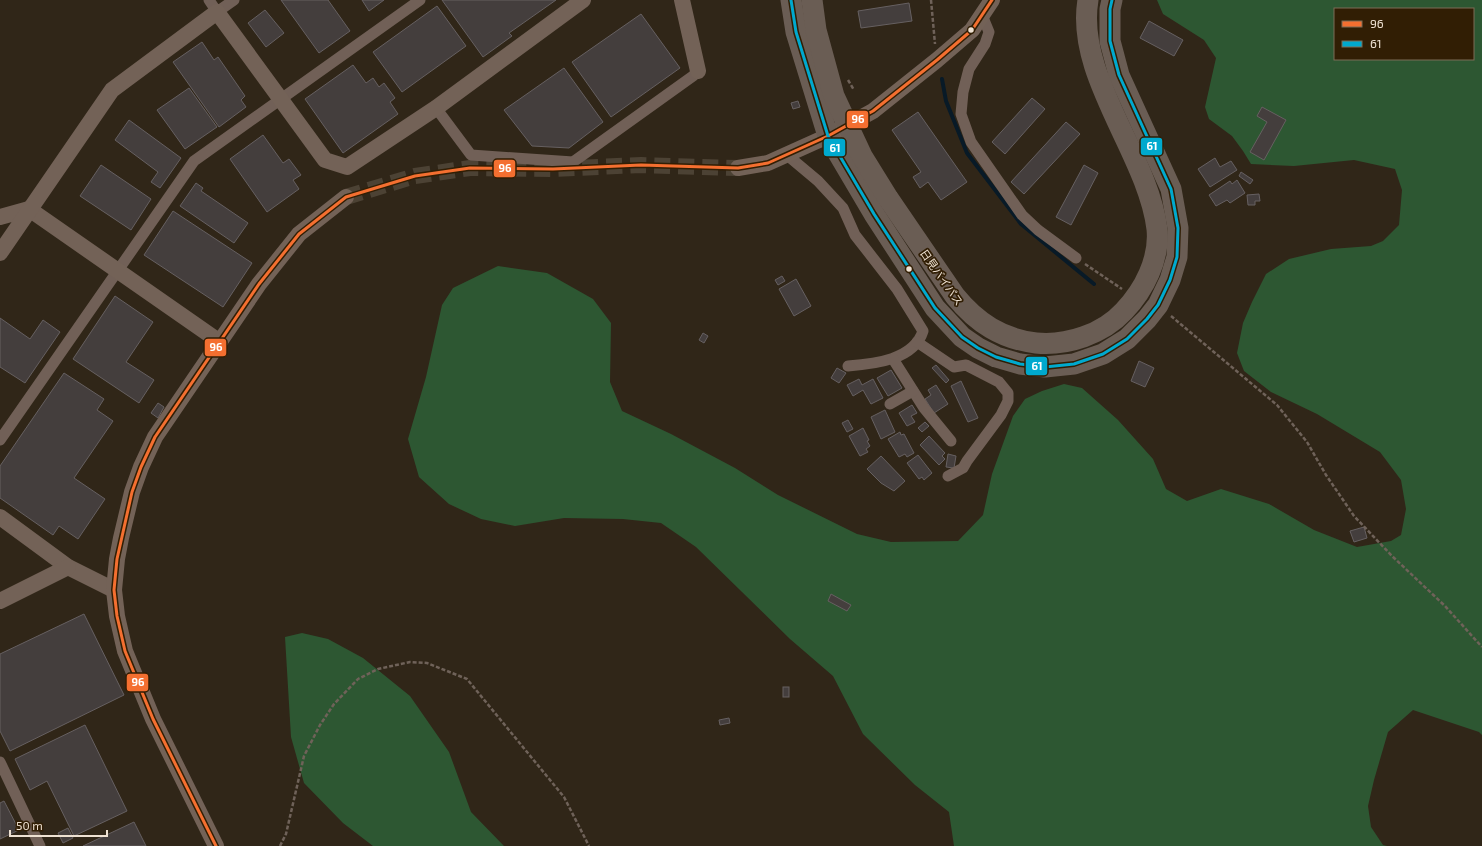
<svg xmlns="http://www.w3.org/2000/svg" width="1482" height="846" viewBox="0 0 1482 846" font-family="'Exo 2','Noto Sans JP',sans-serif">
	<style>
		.green { fill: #2d5732; fill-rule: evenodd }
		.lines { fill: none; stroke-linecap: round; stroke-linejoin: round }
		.stream { stroke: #081a27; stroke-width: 4 }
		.building { fill: #443e3d; stroke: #666061 }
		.secondary-tunnel { stroke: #4c4234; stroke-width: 16; stroke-dasharray: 16 8; stroke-linecap: butt }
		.path { stroke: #6f6259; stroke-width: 2.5; stroke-dasharray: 4 2; stroke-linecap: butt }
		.street { stroke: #716057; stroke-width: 11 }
		.secondary { stroke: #736257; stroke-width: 16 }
		.highway { stroke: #6a5d54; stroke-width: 21 }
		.bus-1-casing { stroke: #311e04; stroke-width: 6 }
		.bus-2-casing { stroke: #311e04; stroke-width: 6 }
		.bus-1 { stroke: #f46f30; stroke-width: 3 }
		.bus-2 { stroke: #00a9ce; stroke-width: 3 }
		.bus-dot { fill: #eee1d2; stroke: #311e04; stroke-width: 1.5 }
		.labels { text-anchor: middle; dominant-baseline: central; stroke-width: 3.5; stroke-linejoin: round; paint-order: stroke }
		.street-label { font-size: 11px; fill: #eee1d2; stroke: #311e04 }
		.line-badge { stroke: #311e04; stroke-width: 1.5 }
		.badge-label { font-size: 11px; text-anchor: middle; font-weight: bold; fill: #fff }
	</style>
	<rect width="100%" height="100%" fill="#302618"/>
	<g class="green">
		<path d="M 1157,0 L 1482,0 L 1482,735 L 1479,732 L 1413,710 L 1388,732 L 1374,780 L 1368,806 L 1371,827 L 1383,845 L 1387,846 L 954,846 L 949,812 L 915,785 L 863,734 L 833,676 L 790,639 L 696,547 L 661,523 L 623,519 L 564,518 L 515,526 L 481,519 L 449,504 L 419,477 L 408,439 L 426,377 L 442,305 L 453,288 L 498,266 L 547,273 L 593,299 L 611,323 L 610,382 L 622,411 L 671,434 L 735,468 L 778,495 L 857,534 L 891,542 L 958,541 L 983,515 L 992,474 L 1013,416 L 1025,399 L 1042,391 L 1064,384 L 1082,388 L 1118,420 L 1153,459 L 1166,489 L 1187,501 L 1221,489 L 1269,504 L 1314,530 L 1357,547 L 1391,541 L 1401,535 L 1406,509 L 1401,480 L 1380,452 L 1317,414 L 1271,392 L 1244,371 L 1237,353 L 1243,323 L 1252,302 L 1266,274 L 1289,259 L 1331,249 L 1371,246 L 1383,241 L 1399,225 L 1402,190 L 1395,169 L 1354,160 L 1294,166 L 1251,164 L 1243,151 L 1232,136 L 1209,119 L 1205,107 L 1216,58 L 1204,40 L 1163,14 ZM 1335,9 L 1473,9 L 1473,59 L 1335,59 Z"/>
		<polygon points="302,633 328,639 363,658 410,696 449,752 471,812 504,846 373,846 343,823 304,783 291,737 285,637"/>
	</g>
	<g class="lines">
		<polyline class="stream" points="942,79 946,101 967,153 1021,224 1094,284"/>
	</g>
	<g class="building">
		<polygon points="281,0 328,0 350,31 319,53"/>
		<polygon points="362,0 384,0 369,11"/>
		<polygon points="442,0 556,0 509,33 512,36 483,57"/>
		<polygon points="909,3 912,21 861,28 858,11"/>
		<polygon points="437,6 466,46 402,92 373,52"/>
		<polygon points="265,10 284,33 266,47 248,23"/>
		<polygon points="641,14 680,68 611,117 572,62"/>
		<polygon points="1149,21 1183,40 1174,56 1140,38"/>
		<polygon points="202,42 214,60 218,57 245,96 241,100 246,107 219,127 173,62"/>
		<polygon points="353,65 366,83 373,78 379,87 384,83 395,98 390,102 398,114 343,153 305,99"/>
		<polygon points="564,68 603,122 569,148 532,146 504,110"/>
		<polygon points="189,88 217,127 185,149 157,110"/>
		<polygon points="1032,98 1045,109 1005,154 992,142"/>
		<polygon points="798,101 800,107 793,109 791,103"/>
		<polygon points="1262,107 1286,120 1264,160 1250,152 1267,122 1257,116"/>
		<polygon points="918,112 967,182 941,200 928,182 920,188 913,177 921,172 892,130"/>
		<polygon points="129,120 181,158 160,188 151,182 158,172 115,140"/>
		<polygon points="1066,122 1080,134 1024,194 1011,182"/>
		<polygon points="263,135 283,163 289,159 301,175 293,180 299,189 267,212 230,159"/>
		<polygon points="1215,158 1220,167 1231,161 1237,170 1210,187 1198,169"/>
		<polygon points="101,165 151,199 131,230 80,196"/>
		<polygon points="1084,165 1098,173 1071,225 1056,217"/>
		<polygon points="1241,172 1253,180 1250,184 1239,176"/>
		<polygon points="1237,180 1245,193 1230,203 1227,200 1216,206 1209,195 1230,181 1232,184"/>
		<polygon points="196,183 203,188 201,191 248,223 234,243 180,206"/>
		<polygon points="1259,194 1260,201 1255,201 1255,205 1248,205 1247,195"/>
		<polygon points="173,211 252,263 223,307 144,255"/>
		<polygon points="782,276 785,281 778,285 775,280"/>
		<polygon points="796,279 811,306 794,316 779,289"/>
		<polygon points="115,296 153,322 126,362 154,380 139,403 73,359"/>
		<polygon points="0,318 30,339 43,320 60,332 25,383 0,367"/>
		<polygon points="703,333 708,336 704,343 699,340"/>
		<polygon points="1139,361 1154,368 1145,387 1131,381"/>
		<polygon points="936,365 949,380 946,383 932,368"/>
		<polygon points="837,368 846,373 839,383 831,378"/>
		<polygon points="891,370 902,388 888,396 877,378"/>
		<polygon points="64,373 104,399 97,410 113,421 74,478 105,499 78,539 59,526 53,535 0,498 0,466"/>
		<polygon points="859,379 862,385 873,379 883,398 871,404 863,390 853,396 847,385"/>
		<polygon points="961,381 978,418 968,422 951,386"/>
		<polygon points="936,385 948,404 934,413 925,399 931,395 928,390"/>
		<polygon points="158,403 164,407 158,418 151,413"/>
		<polygon points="912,405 917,413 911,416 915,422 907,426 899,413"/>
		<polygon points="885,410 895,432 881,439 871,417"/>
		<polygon points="848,420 853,429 847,432 842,423"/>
		<polygon points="925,422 929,426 922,432 918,428"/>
		<polygon points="863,428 869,440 867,441 870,446 866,449 868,452 860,456 849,436"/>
		<polygon points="900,432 901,435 904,434 914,453 907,457 905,454 899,457 888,439"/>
		<polygon points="929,436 945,453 942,456 945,459 939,465 920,445"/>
		<polygon points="948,454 956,456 954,468 946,467"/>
		<polygon points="918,455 932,473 924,480 922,477 919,479 907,463"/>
		<polygon points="881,456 905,481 894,491 881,483 867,469"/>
		<polygon points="1364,527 1367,538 1354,542 1350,531"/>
		<polygon points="831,594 851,605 847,611 828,601"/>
		<polygon points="84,614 124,695 10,751 0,731 0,654"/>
		<rect x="783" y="687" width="6" height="10"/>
		<polygon points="729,718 730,723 720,725 719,720"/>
		<polygon points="85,725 127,811 74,836 47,781 30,790 15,759"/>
		<polygon points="4,801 19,830 0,839 0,803"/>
		<polygon points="134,822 146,846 83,846"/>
		<polygon points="68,828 73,838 63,843 58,833"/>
	</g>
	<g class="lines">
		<polyline class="secondary-tunnel" points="346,197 415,176 470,168 553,169 641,165 738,168"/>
		<g class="path">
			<polyline points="931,0 935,44"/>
			<polyline points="848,80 854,90"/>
			<polyline points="1085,264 1122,289"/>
			<polyline points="1171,316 1277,405 1307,442 1326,475 1354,516 1392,556 1445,606 1482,647"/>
			<polyline points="280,846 286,834 304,756 320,725 334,704 358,679 378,669 410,662 427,663 467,679 564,797 589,846"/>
		</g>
		<g class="street">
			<polyline points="209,0 217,12 234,0"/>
			<polyline points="982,15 989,32 985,44 969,69 963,92 961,114 971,142 1022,215 1038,230 1076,258"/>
			<polyline points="436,108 471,155 573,162 693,76 698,71"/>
			<path d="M 787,155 L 818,181 L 843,208 L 855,235 L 897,289 L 923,331 C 914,360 874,364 848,366"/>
			<polyline points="917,342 954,367 966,365 999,382 1008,393 1008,401 1001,415 967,461 963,468 948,476"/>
			<polyline points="893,359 924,408 951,441"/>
			<polyline points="890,404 913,391"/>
			<polyline points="0,440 194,161 420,0"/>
			<polyline points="0,762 40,846"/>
		</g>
		<g class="secondary">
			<polyline points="682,0 698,71"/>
			<polyline points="738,168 768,163 828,136 873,111 937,60 972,30 992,0"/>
			<polyline points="0,217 29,209 220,342"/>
			<polyline points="0,253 112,90 217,12 325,160 347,167 436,108 583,0"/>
			<polyline points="0,517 68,567 114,590"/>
			<polyline points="0,601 68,567"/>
			<polyline points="216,846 153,719 125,651 117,616 114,590 117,559 121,538 132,492 141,467 155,437 259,284 299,234 346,197"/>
		</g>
		<g class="highway">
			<polyline points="791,0 796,32 828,136 874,214 935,308 962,337 978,348 996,357 1020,364 1045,367 1074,364 1103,354 1127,339 1147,319 1158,305 1170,280 1177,257 1178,228 1171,189 1119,75 1110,41 1110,9 1112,0"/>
			<path d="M 812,0 L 816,30 L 834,96 L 862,156 L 888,198 L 955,296 C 977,323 1002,339 1036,343 C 1067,346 1103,334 1124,311 C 1144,290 1160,259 1157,229 C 1148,154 1075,76 1088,0"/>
		</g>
		<defs>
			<polyline id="bus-1" points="216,846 153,719 125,651 117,616 114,590 117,559 132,492 141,467 155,437 259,284 299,234 346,197 415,176 470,168 553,169 641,165 738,168 768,163 828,136 873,111 937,60 972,30 992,0"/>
			<polyline id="bus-2" points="791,0 796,32 828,136 874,214 935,308 962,337 978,348 996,357 1020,364 1045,367 1074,364 1103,354 1127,339 1147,319 1158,305 1170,280 1177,257 1178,228 1171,189 1119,75 1110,41 1110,9 1112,0"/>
		</defs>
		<use href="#bus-1" class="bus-1-casing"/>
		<use href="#bus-2" class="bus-2-casing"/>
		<use href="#bus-1" class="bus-1"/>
		<use href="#bus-2" class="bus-2"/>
	</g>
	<g class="bus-dot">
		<circle cx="971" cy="30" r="3.5"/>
		<circle cx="909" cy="269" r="3.5"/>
	</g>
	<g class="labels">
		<g class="street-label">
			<text transform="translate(942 277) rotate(55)">日見バイパス</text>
		</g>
	</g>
	<g class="line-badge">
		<rect x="846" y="110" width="23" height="19" rx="4" fill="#f46f30"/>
		<rect x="1140" y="137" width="23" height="19" rx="4" fill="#00a9ce"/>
		<rect x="823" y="138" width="23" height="19" rx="4" fill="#00a9ce"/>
		<rect x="493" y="159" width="23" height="19" rx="4" fill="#f46f30"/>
		<rect x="204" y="338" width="23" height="19" rx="4" fill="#f46f30"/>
		<rect x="1025" y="356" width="23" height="20" rx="4" fill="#00a9ce"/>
		<rect x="126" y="673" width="23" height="19" rx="4" fill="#f46f30"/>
	</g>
	<g class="badge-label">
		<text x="858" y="123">96</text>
		<text x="1152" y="150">61</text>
		<text x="835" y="152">61</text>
		<text x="505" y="172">96</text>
		<text x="216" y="351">96</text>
		<text x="1037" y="370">61</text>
		<text x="138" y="686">96</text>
	</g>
	<rect x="1334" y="8" width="140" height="52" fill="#311e04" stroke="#7d6c56"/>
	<rect x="1342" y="21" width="20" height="6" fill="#f46f30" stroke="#7d6c56"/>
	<text x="1370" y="28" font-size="12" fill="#eee1d2">96</text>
	<rect x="1342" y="41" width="20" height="6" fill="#00a9ce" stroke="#7d6c56"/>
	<text x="1370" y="48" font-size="12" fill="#eee1d2">61</text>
	<path d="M10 830v6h97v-6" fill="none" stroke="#eee1d2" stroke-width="2"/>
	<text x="16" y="830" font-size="12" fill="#eee1d2" stroke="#311e04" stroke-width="3" paint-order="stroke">50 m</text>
</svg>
